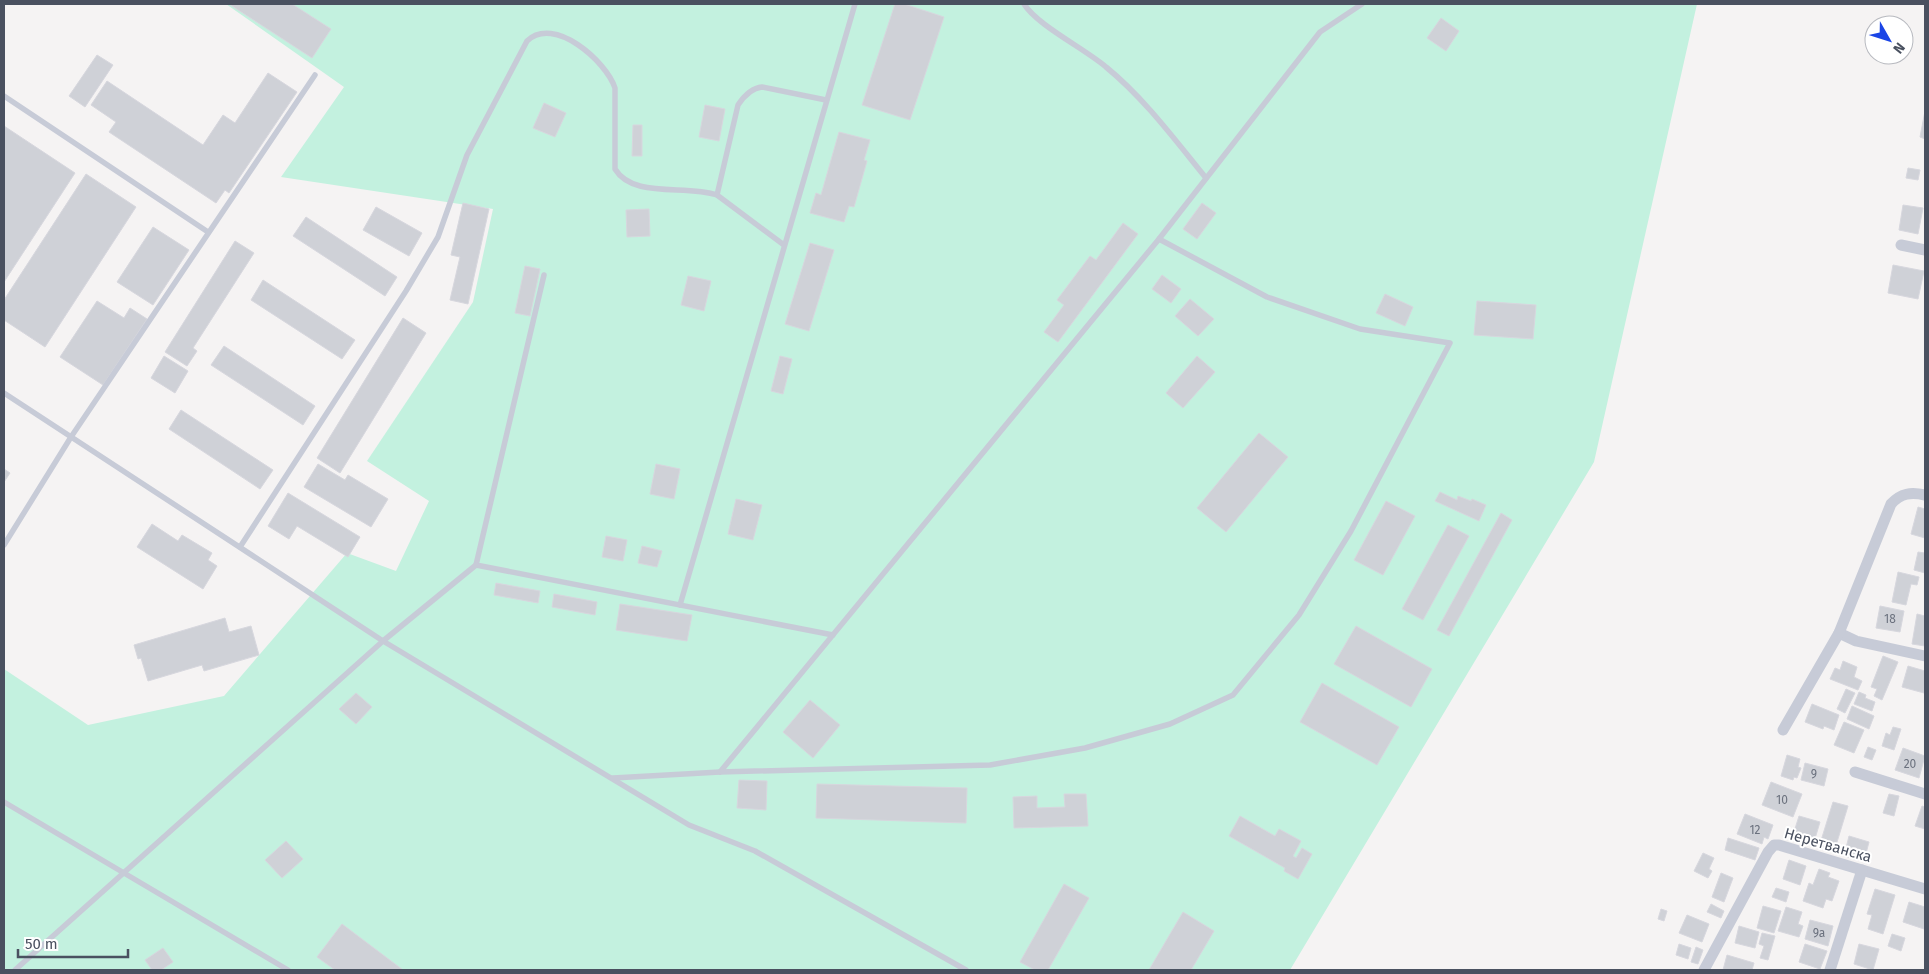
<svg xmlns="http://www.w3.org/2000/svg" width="1929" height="974" viewBox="0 0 1929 974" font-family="'Fira Sans',sans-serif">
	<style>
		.green { fill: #c3f1df }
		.building { fill: #cfd1d7; stroke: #d7d7de }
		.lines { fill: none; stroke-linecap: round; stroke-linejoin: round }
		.service { stroke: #c7cbd7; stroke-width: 5.5 }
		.minor { stroke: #c7cbd7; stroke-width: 11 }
		.labels { text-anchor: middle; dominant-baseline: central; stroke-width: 4; stroke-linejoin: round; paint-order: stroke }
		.number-label { font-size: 12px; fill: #6b717e }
		.street-label { font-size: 15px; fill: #4a5160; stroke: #fff }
	</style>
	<rect width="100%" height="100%" fill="#f5f3f3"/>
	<polygon class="green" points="226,4 1697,4 1594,462 1290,970 4,970 4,669 88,725 224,696 347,553 396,571 429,501 367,461 473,302 493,209 281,177 344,87"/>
	<g class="building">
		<polygon points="229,4 292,4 331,29 312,58"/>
		<polygon points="895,4 904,4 944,17 910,120 862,105"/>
		<polygon points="1441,18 1459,31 1446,51 1427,38"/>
		<polygon points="97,55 113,65 85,107 69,96"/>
		<polygon points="268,73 297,92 229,193 225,190 216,203 109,132 116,122 91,105 107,81 203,145 223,115 235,123"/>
		<polygon points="544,103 566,113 555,137 533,128"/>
		<polygon points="705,105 725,109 719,141 699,137"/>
		<polygon points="1925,111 1925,139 1920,137"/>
		<polygon points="633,125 642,125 642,156 632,156"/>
		<polygon points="4,126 75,173 4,282"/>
		<polygon points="839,132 870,140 864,160 867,161 854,207 849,206 844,222 810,213 816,193 821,195"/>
		<polygon points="1908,168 1920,170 1918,180 1906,178"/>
		<polygon points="86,174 136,207 45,347 4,320 4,300"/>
		<polygon points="463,203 489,209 468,304 450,300 460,257 451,255"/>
		<polygon points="1202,203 1216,213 1197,239 1183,229"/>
		<polygon points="1903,205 1923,208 1918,234 1899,230"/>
		<polygon points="376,207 422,233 409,256 363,230"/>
		<polygon points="649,209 650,236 627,237 626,210"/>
		<polygon points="306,217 397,277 385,296 293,236"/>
		<polygon points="1123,223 1138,234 1058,342 1044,332 1064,305 1057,300 1090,256 1096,260"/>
		<polygon points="153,227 189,250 153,305 117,282"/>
		<polygon points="235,241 254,253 193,348 197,351 187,366 165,352"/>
		<polygon points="810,243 834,250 809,331 785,324"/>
		<polygon points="1893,265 1924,271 1918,299 1888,293"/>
		<polygon points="525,266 540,269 530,316 515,313"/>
		<polygon points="1162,275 1181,289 1171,303 1152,289"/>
		<polygon points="688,276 711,281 704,311 681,305"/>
		<polygon points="263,280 355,340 342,359 251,300"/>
		<polygon points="1385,294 1413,307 1405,326 1376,313"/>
		<polygon points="1190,299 1214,319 1198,336 1175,316"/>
		<polygon points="97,301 124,318 130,308 147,319 103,385 60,357"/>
		<polygon points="1477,301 1536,305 1533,339 1474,335"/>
		<polygon points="403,318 426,333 340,473 317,458"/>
		<polygon points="224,346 315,406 303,425 211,365"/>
		<polygon points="164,356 188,371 175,393 151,378"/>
		<polygon points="780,356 792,359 783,394 771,391"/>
		<polygon points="1197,356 1215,372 1183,408 1166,393"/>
		<polygon points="181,410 273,470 260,489 169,429"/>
		<polygon points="1259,433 1288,457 1226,532 1197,508"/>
		<polygon points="318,464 345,480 348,475 388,499 371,527 304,487"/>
		<polygon points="656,464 680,469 674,499 650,494"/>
		<polygon points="4,469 10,473 4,482"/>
		<polygon points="1440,492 1457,500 1458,496 1471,501 1472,499 1486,505 1479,521 1435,501"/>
		<polygon points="288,493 360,537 348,557 297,526 289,539 268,526"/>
		<polygon points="736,499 762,505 753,540 728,534"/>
		<polygon points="1386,501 1415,516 1383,575 1354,560"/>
		<polygon points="1918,507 1925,509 1925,538 1911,534"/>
		<polygon points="1501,513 1512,520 1449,636 1437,630"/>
		<polygon points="152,524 178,541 182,535 212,553 208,560 217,566 203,589 137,547"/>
		<polygon points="1448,525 1469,536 1423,620 1402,609"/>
		<polygon points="606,536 627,540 623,561 602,557"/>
		<polygon points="642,546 662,551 657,567 638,563"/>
		<polygon points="1918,552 1925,553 1925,573 1914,570"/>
		<polygon points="1898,572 1919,577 1917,585 1911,584 1906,605 1892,602"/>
		<polygon points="496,583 540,591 538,603 494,595"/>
		<polygon points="554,594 597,602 595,615 552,607"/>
		<polygon points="620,604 692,615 687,641 616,630"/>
		<polygon points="1880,606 1904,611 1900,632 1876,628"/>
		<polygon points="1917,614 1925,616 1925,646 1912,644"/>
		<polygon points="225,618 229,632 251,626 259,655 204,671 202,665 148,681 141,658 138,659 134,645"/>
		<polygon points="1356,626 1432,669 1411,707 1334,664"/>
		<polygon points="1883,656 1898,662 1882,700 1874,696 1877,689 1871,687"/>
		<polygon points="1843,661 1857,667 1854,677 1862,681 1858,690 1830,679 1835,668 1840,670"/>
		<polygon points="1908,666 1925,671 1924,693 1902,687"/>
		<polygon points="1322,683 1399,727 1377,765 1300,722"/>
		<polygon points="1846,689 1855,693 1845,713 1837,709"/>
		<polygon points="1859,692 1866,695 1865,698 1875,702 1872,711 1854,704"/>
		<polygon points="356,693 372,707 356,724 339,709"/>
		<polygon points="810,700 840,725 813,758 783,732"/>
		<polygon points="1812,704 1839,715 1834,730 1824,726 1823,729 1805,722"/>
		<polygon points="1852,706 1874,716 1869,729 1847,719"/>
		<polygon points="1844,722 1864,730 1854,753 1834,745"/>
		<polygon points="1893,727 1901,729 1894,750 1882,746 1886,733 1890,735"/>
		<polygon points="1868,747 1876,750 1872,760 1864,757"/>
		<polygon points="1903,748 1925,756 1919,778 1895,770"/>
		<polygon points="1787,755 1800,759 1798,767 1801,768 1797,778 1794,777 1793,780 1781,776"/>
		<polygon points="1805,763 1828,769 1824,786 1801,780"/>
		<polygon points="739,780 767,781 766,810 737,808"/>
		<polygon points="1771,782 1802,794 1793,817 1762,805"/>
		<polygon points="817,784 967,788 966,823 816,818"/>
		<polygon points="1064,794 1086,794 1088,826 1014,828 1013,797 1037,796 1037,808 1065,807"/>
		<polygon points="1889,794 1899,796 1894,816 1883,813"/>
		<polygon points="1833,802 1848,806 1834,852 1819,847"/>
		<polygon points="1922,806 1925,807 1925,829 1915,826"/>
		<polygon points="1745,814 1773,825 1768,839 1764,837 1762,844 1737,834"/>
		<polygon points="1240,816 1275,836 1279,829 1301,841 1293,856 1296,858 1302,848 1312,854 1298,879 1284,871 1285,868 1229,836"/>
		<polygon points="1799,816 1820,822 1814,842 1808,840 1807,844 1798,842 1799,837 1793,835"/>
		<polygon points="1849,836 1869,842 1864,861 1844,856"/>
		<polygon points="1728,838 1759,848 1755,860 1725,850"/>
		<polygon points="286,841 303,859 282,878 265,860"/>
		<polygon points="1703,853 1714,858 1709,869 1712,871 1708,878 1694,871"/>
		<polygon points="1789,860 1806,866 1800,885 1783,879"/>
		<polygon points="1819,869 1830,873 1828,877 1839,881 1832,901 1826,899 1823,908 1803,901 1809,883 1813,885"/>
		<polygon points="1721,873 1733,878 1724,902 1712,897"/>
		<polygon points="1064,884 1089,898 1048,970 1035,970 1020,962"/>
		<polygon points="1776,888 1789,892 1786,902 1772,897"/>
		<polygon points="1875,889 1895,895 1883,934 1868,929 1872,915 1867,914"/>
		<polygon points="1909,902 1925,907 1924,929 1903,922"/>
		<polygon points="1711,904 1724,911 1721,918 1707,912"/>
		<polygon points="1763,906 1781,911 1774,933 1757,928"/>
		<polygon points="1786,907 1802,912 1798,924 1803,926 1799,937 1778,931"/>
		<polygon points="1661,909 1667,911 1664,921 1658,919"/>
		<polygon points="1183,912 1214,931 1191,970 1149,970"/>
		<polygon points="1687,915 1709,924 1702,942 1679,933"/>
		<polygon points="1810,920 1833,926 1828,946 1805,939"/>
		<polygon points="342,924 403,970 335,970 317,957"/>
		<polygon points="1739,926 1759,932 1755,948 1735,943"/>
		<polygon points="1762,933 1775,936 1768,960 1760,958 1764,946 1759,944"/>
		<polygon points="1892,934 1905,938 1901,951 1888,946"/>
		<polygon points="1679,944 1691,948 1688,959 1676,955"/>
		<polygon points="1805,944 1827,951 1820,969 1799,962"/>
		<polygon points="1859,944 1879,949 1873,970 1854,964"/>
		<polygon points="1696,947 1703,950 1698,964 1691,962"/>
		<polygon points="163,948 173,962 161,970 152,970 145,960"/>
		<polygon points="1727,955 1754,963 1752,970 1746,969 1746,970 1723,970"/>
	</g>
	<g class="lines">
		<g class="service">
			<path d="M 1024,4 C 1037,25 1085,49 1106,67 C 1144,98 1175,140 1206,178"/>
			<polyline points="4,96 208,232"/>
			<path d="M 717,195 L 738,105 C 744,96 751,88 762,87 L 826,100"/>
			<polyline points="544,275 476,565 833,635"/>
			<polyline points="4,393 383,641 689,825 755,851 966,970"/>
			<polyline points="4,545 71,437 315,75"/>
			<path d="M 240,547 L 406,291 L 438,237 L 467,155 L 527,41 C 554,15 606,61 615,88 L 615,169 C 633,199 686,184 717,195 L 784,245"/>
			<polyline points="680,605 855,4"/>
			<polyline points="720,772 1159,239 1320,32 1362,4"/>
			<polyline points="613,778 720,772 990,765 1085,748 1170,724 1233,695 1299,615 1351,531 1450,343 1360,329 1267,297 1159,239"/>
			<polyline points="4,802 288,970"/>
			<polyline points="15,970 383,641 476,565"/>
		</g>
		<g class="minor">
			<polyline points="1901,245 1925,250"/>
			<polyline points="1839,633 1856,641 1925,656"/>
			<path d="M 1783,730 L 1839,633 L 1891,504 C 1901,493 1911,492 1925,495"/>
			<polyline points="1855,772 1925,794"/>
			<polyline points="1704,970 1768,852 1774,845 1779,845 1925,889"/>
			<polyline points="1830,970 1862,870"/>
		</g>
	</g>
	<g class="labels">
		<g class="number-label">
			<text x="1890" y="619">18</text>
			<text x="1910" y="764">20</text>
			<text x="1814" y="774">9</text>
			<text x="1782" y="800">10</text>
			<text x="1755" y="830">12</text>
			<text x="1819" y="933">9a</text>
		</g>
		<g class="street-label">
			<text transform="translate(1828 845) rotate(16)">Неретванска</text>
		</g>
	</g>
	<rect width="1929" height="974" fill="none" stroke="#4a5160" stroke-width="10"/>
	<g transform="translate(1889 40) rotate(129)"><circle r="24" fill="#ffffff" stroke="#b7b9bf"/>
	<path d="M0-4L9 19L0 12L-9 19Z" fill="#1b45e6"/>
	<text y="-8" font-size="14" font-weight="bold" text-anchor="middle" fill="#4a5160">N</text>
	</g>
	<path d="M18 949v8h110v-8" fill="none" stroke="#4a5160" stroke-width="2.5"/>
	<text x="25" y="949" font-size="15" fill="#4a5160" stroke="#ffffff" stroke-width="4" paint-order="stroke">50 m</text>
</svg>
